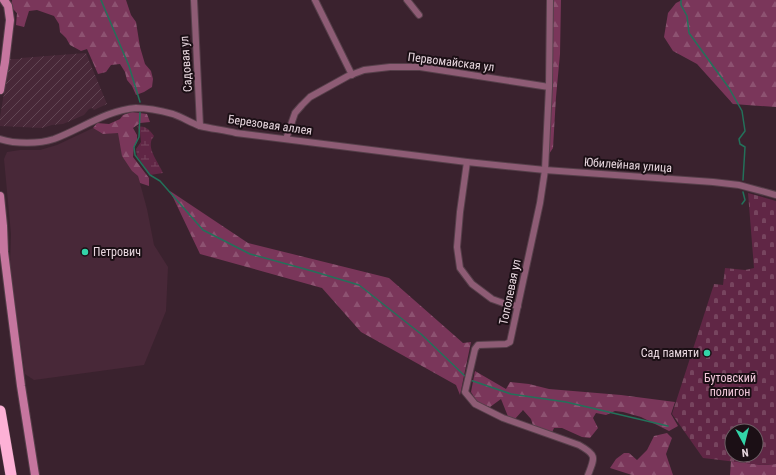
<svg xmlns="http://www.w3.org/2000/svg" width="776" height="475" viewBox="0 0 776 475" font-family="'Roboto Condensed',sans-serif">
	<style>
		.built { fill: #482838 }
		.industrial { fill: url(#industrial-furrows) }
		.forest { fill: url(#forest-firs) }
		.wetland { fill: url(#wetland-marsh) }
		.cemetery { fill: url(#cemetery-stones); fill-rule: evenodd }
		.lines { fill: none; stroke-linecap: round; stroke-linejoin: round }
		.stream { stroke: #23715a; stroke-width: 1.5 }
		.street-casing { stroke: #563f4a; stroke-width: 8 }
		.secondary-casing { stroke: #563f4a; stroke-width: 10 }
		.highway-casing { stroke: #563f4a; stroke-width: 12 }
		.street { stroke: #8e5c75; stroke-width: 6 }
		.secondary { stroke: #c6769f; stroke-width: 8 }
		.highway { stroke: #fdb1d6; stroke-width: 11 }
		.poi-dot { fill: #33d4a8; stroke: #1b0f15; stroke-width: 1.5 }
		.labels { text-anchor: middle; dominant-baseline: central; stroke-width: 4; stroke-linejoin: round; paint-order: stroke }
		.street-label { font-size: 12px; fill: #e7d6de; stroke: #1b0f15 }
		.poi-label { font-size: 12px; fill: #e7d6de; stroke: #1b0f15; text-anchor: start }
		.park-label { font-size: 12px; fill: #f2c8db; stroke: #1b0f15 }
	</style>
	<defs>
		<pattern id="industrial-furrows" width="10" height="10" patternUnits="userSpaceOnUse"><rect width="10" height="10" fill="#482838"/><path d="M-1 1l2-2M0 10L10 0M9 11l2-2" fill="none" stroke="#624654"/></pattern>
		<pattern id="forest-firs" width="22" height="20" patternUnits="userSpaceOnUse"><rect width="22" height="20" fill="#7a365a"/><path d="M5 1l3.5 6h-7zM16 11l3.5 6h-7z" fill="#8d5271"/></pattern>
		<pattern id="wetland-marsh" width="20" height="14" patternUnits="userSpaceOnUse"><rect width="20" height="14" fill="#602645"/><path d="M1 5h8M5 5V1M11 12h8M15 12V8" fill="none" stroke="#77455f"/></pattern>
		<pattern id="cemetery-stones" width="16" height="16" patternUnits="userSpaceOnUse"><rect width="16" height="16" fill="#602645"/><path d="M2 7V4a2 2 0 0 1 4 0v3zM10 15v-3a2 2 0 0 1 4 0v3z" fill="#77455f"/></pattern>
	</defs>
	<rect width="100%" height="100%" fill="#3a222e"/>
	<polygon class="built" points="93,128 103,134 118,132 132,171 138,176 147,209 154,245 168,267 166,311 144,365 34,380 25,374 10,266 11,234 4,159 7,152 20,150 40,150 57,145"/>
	<polygon class="industrial" points="86,53 107,104 94,110 92,108 89,109 84,115 63,124 52,125 42,128 0,126 0,117 4,93 8,59 20,59 21,58"/>
	<g class="forest">
		<polygon points="12,0 126,0 131,15 136,22 140,47 145,64 151,71 153,79 152,87 144,92 136,95 132,86 127,80 125,72 120,64 111,65 106,72 98,74 87,49 81,51 70,45 66,38 60,32 59,24 54,16 37,10 29,11 24,27 16,25 17,13 11,7"/>
		<polygon points="550,0 561,0 560,54 556,97 553,148 549,154 545,150"/>
		<polygon points="682,0 776,0 776,107 733,104 697,64 673,51 664,37 668,13 676,3"/>
		<polygon points="132,112 147,114 150,122 140,123 133,128 137,135 137,142 134,147 133,157 149,178 149,186 140,183 138,176 132,171 122,156 118,133 103,134 93,128 97,123 109,124 120,119 123,115"/>
		<polygon points="170,191 248,243 389,278 463,343 471,342 460,395 456,385 361,332 322,288 200,254"/>
		<polygon points="475,371 506,389 510,382 529,384 549,389 621,395 675,402 671,414 678,426 669,431 641,417 623,412 615,411 606,415 596,413 593,418 598,428 590,438 582,437 562,428 554,428 551,435 534,429 531,419 523,410 514,420 509,419 501,399 490,407 477,402 471,392"/>
		<polygon points="667,433 672,438 666,454 673,475 632,475 610,468 616,459 624,453 629,453 637,460 647,450 654,436"/>
		<polygon points="731,461 762,465 776,464 776,475 730,475"/>
	</g>
	<path class="wetland" d="M 137,126 C 147,127 148,128 154,136 C 153,138 151,140 151,142 C 149,152 160,165 163,173 L 150,175 L 137,156 L 136,149 L 141,142 L 140,132 Z"/>
	<path class="cemetery" d="M 748,193 L 776,201 L 776,464 L 762,465 L 703,458 L 672,414 L 714,284 L 723,285 L 725,268 L 745,270 L 754,268 ZM 732,431 L 756,431 L 756,455 L 732,455 Z"/>
	<g class="lines">
		<g class="stream">
			<polyline points="101,0 129,66 140,102"/>
			<polyline points="681,0 681,5 687,16 689,33 729,88 742,111 745,131 739,139 740,144 745,147 743,180"/>
			<polyline points="140,112 139,137 134,147 135,155 150,175 160,181 203,230 250,254 312,271 359,285 421,334 467,378"/>
			<polyline points="742,204 745,200 743,192"/>
			<polyline points="470,380 511,394 566,402 668,426"/>
		</g>
		<defs>
			<g id="street">
				<polyline points="194,0 200,126"/>
				<polyline points="315,0 352,75"/>
				<polyline points="407,0 419,15"/>
				<path d="M 550,0 L 549,87 L 545,170 L 540,203 L 510,342 L 506,344 L 478,345 L 475,349 L 465,392 L 475,404 L 503,418 L 579,445 C 597,455 595,457 588,475"/>
				<path d="M 0,139 C 15,144 39,144 54,139 C 81,129 107,110 136,108 C 147,108 162,111 173,114 C 182,117 191,123 200,126 C 212,129 225,130 236,133 L 467,162 L 545,170 L 713,182 L 739,185 L 776,195"/>
				<polyline points="286,139 295,113 302,105 310,97 348,76 364,70 390,67 420,67 549,87"/>
				<polyline points="467,162 460,212 457,247 460,268 472,284 492,299 506,304 518,306"/>
			</g>
			<g id="secondary">
				<polyline points="0,90 5,62 10,20 8,6 4,0"/>
				<polyline points="0,196 3,226 4,252 10,300 21,386 35,475"/>
			</g>
			<polyline id="highway" points="0,411 11,475"/>
		</defs>
		<use href="#street" class="street-casing"/>
		<use href="#secondary" class="secondary-casing"/>
		<use href="#highway" class="highway-casing"/>
		<use href="#street" class="street"/>
		<use href="#secondary" class="secondary"/>
		<use href="#highway" class="highway"/>
	</g>
	<g class="poi-dot">
		<circle cx="85" cy="252" r="4"/>
		<circle cx="707" cy="353" r="4"/>
	</g>
	<g class="labels">
		<g class="street-label">
			<text transform="translate(451 62) rotate(7)">Первомайская ул</text>
			<text transform="translate(186 64) rotate(-94)">Садовая ул</text>
			<text transform="translate(270 125) rotate(8)">Березовая аллея</text>
			<text transform="translate(628 165) rotate(4)">Юбилейная улица</text>
			<text transform="translate(510 292) rotate(-78)">Тополевая ул</text>
		</g>
		<g class="poi-label">
			<text x="93" y="252">Петрович</text>
			<text x="699" y="353" text-anchor="end">Сад памяти</text>
		</g>
		<g class="park-label">
			<text x="730" y="378">Бутовский<tspan x="730" dy="14">полигон</tspan></text>
		</g>
	</g>
	<g transform="translate(744 443) rotate(173)"><circle r="19" fill="#1b0f15" stroke="#6d5f65"/>
	<path d="M0-3L7 15L0 10L-7 15Z" fill="#33d4a8"/>
	<text y="-6" font-size="11" font-weight="bold" text-anchor="middle" fill="#e7d6de">N</text>
	</g>
</svg>
